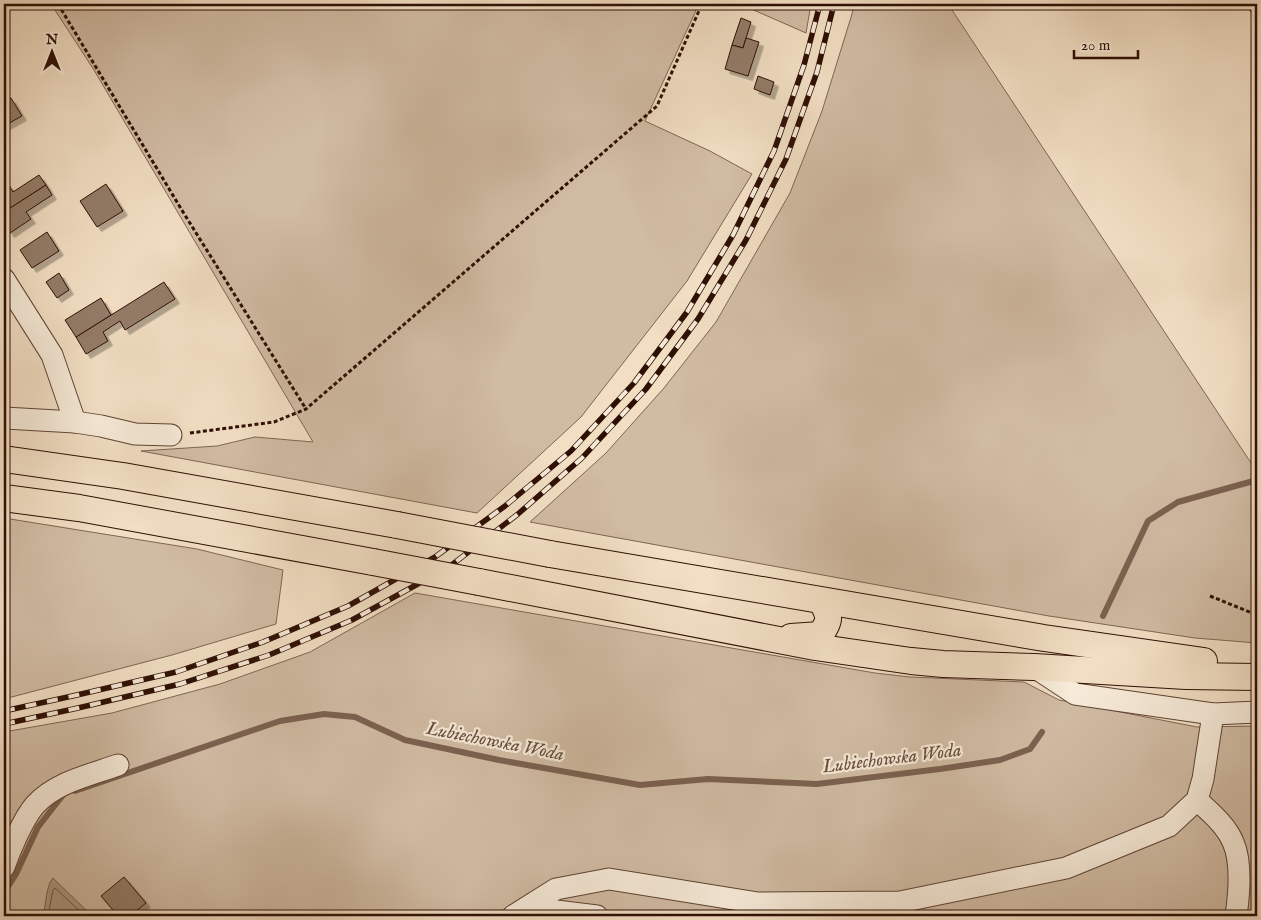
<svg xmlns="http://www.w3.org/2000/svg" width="1261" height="920" viewBox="0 0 1261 920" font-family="'IM FELL English',serif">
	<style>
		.green { fill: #d0bba3; stroke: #7f6554 }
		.water { fill: #af9882; stroke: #7b6150 }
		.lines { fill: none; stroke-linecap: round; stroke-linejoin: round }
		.shore { stroke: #6e5443; stroke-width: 1 }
		.stream { stroke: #7b6150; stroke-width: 6 }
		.building { fill: #937b67; stroke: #2e0f04; filter: url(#shadow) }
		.minor-casing { stroke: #5f4334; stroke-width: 23 }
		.major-casing { stroke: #2e0f04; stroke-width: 28 }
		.path { stroke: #2e0f04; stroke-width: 3; stroke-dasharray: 4 2.5; stroke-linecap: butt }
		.minor { stroke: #f6ead8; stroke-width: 21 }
		.major { stroke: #f1dec3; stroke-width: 26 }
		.rail-casing { stroke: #2e0f04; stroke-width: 5.5 }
		.rail { stroke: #f6ead8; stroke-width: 4; stroke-dasharray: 11; stroke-linecap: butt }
		.major-bridge-casing { stroke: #2e0f04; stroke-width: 28; stroke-linecap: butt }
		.major-bridge { stroke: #f1dec3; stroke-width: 26 }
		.labels { text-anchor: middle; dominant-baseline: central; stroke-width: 4.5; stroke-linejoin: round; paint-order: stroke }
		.water-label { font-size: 19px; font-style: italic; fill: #684d3d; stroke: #f6ead8 }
	</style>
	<defs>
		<filter id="shadow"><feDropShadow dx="4.5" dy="4.5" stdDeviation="0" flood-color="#0004"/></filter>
	</defs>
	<rect width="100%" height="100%" fill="#f1dec3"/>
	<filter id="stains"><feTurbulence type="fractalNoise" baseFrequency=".004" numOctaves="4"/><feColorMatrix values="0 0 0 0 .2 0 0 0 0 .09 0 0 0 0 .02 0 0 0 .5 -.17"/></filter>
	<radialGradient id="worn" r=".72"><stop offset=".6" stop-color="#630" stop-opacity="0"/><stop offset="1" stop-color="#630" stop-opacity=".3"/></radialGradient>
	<g class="green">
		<polygon points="51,4 699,4 645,121 710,151 752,174 687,281 581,417 477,513 141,451 217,446 255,437 313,442 94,70"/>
		<polygon points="740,4 811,4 806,33"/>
		<polygon points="854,4 948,4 1257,472 1257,643 1195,638 1049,616 530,522 606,453 664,388 716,322 790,193 822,111 852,14"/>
		<polygon points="4,518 197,549 283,570 276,624 172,655 4,699"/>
		<polygon points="415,593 875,673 910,677 1024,682 1059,700 1197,727 1257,726 1257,916 4,916 4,732 112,713 220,684 310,652"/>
	</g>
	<path class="water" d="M 53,878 L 92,916 L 43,916 C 46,905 46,885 53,878 Z"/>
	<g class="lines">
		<polyline class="shore" points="48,916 53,890 55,888 85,916"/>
		<g class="stream">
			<polyline points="1103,616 1148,521 1178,502 1257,480"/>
			<polyline points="75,791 280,721 324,714 355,717 405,740 499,760 640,785 708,779 817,784 940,769 1000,760 1030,749 1042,732"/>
			<polyline points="4,893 16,874 38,827 63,795"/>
		</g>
	</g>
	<g class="building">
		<polygon points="741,18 751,22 743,48 732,45"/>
		<polygon points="746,38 759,42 748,76 725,69 732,45 743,48"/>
		<polygon points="758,76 774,82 770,95 754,89"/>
		<polygon points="11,98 22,116 4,126 4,102"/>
		<polygon points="39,175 46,185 4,212 4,189 9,185 13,192"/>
		<polygon points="106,184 123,211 97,227 80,201"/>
		<polygon points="46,185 52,195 26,212 31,219 10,233 4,224 4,212"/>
		<polygon points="47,232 59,251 32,268 20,250"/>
		<polygon points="59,273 69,290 57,298 46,282"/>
		<polygon points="164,282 175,299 125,330 120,321 103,332 108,341 86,354 76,337"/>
		<polygon points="101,298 111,315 76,337 65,320"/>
		<polygon points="124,877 146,903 130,916 118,916 101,896"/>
	</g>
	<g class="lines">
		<defs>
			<g id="minor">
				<polyline points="4,279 52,355 75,422"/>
				<polyline points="4,418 75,422 101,426 135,434 171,435"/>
				<polyline points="1034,667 1075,694 1213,714 1257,712"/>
				<path d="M 1197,800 C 1210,812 1226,825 1233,842 C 1242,862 1239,895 1236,916"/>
				<path d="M 4,867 C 10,850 23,819 35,805 C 56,782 90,775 118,765"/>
				<polyline points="534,903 556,911 597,916"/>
				<polyline points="513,916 556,889 609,879 758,903 900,902 1066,868 1169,826 1197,800 1203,779 1213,714"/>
			</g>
			<g id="major">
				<polyline points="4,459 123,476 397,525"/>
				<polyline points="4,498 79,508 373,562"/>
				<polyline points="550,554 1044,638 1204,661"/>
				<polyline points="479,582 815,647 911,661 943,664 1034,667 1186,676 1257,677"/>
				<path d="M 791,637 L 820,635 C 831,620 830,617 822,602"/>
			</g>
		</defs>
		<use href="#minor" class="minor-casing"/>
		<use href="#major" class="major-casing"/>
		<g class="path">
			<polyline points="58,4 183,212 306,409"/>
			<polyline points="1247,4 1257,18"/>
			<polyline points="190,433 274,422 306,409 657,106 702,4"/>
			<polyline points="1210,596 1257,615"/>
		</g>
		<use href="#minor" class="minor"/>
		<use href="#major" class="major"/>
		<defs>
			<g id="rail">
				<polyline points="4,711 77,695 176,672 263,642 348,606 435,557 505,506 571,451 634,383 687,312 733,235 774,151 804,65 820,4"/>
				<polyline points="4,724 78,708 180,684 269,655 352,620 449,567 518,514 582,458 646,389 698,319 746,240 786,159 817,72 834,4"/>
			</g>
		</defs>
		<use href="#rail" class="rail-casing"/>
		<use href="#rail" class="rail"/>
		<defs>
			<g id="major-bridge">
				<polyline points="397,525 550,554"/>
				<polyline points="373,562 479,582"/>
			</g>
		</defs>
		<use href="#major-bridge" class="major-bridge-casing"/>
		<use href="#major-bridge" class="major-bridge"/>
	</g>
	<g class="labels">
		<g class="water-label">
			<text transform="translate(495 742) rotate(11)">Lubiechowska Woda</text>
			<text transform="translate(892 759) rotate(-7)">Lubiechowska Woda</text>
		</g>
	</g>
	<rect width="1261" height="920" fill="none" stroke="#f1dec3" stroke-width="20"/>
	<rect x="5" y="5" width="1251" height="910" fill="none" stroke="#2e0f04" stroke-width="2.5"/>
	<rect x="10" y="10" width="1241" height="900" fill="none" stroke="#2e0f04"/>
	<g transform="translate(52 52)" stroke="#f6ead8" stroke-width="4" paint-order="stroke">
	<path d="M0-4L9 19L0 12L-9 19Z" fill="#2e0f04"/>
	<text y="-8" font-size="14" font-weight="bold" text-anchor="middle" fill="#2e0f04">N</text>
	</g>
	<path d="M1074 50v8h64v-8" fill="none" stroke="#2e0f04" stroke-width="2.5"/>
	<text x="1081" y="50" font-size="15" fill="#2e0f04" stroke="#f6ead8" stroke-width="4" paint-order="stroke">20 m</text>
	<rect width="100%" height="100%" filter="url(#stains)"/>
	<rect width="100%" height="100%" fill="url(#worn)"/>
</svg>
